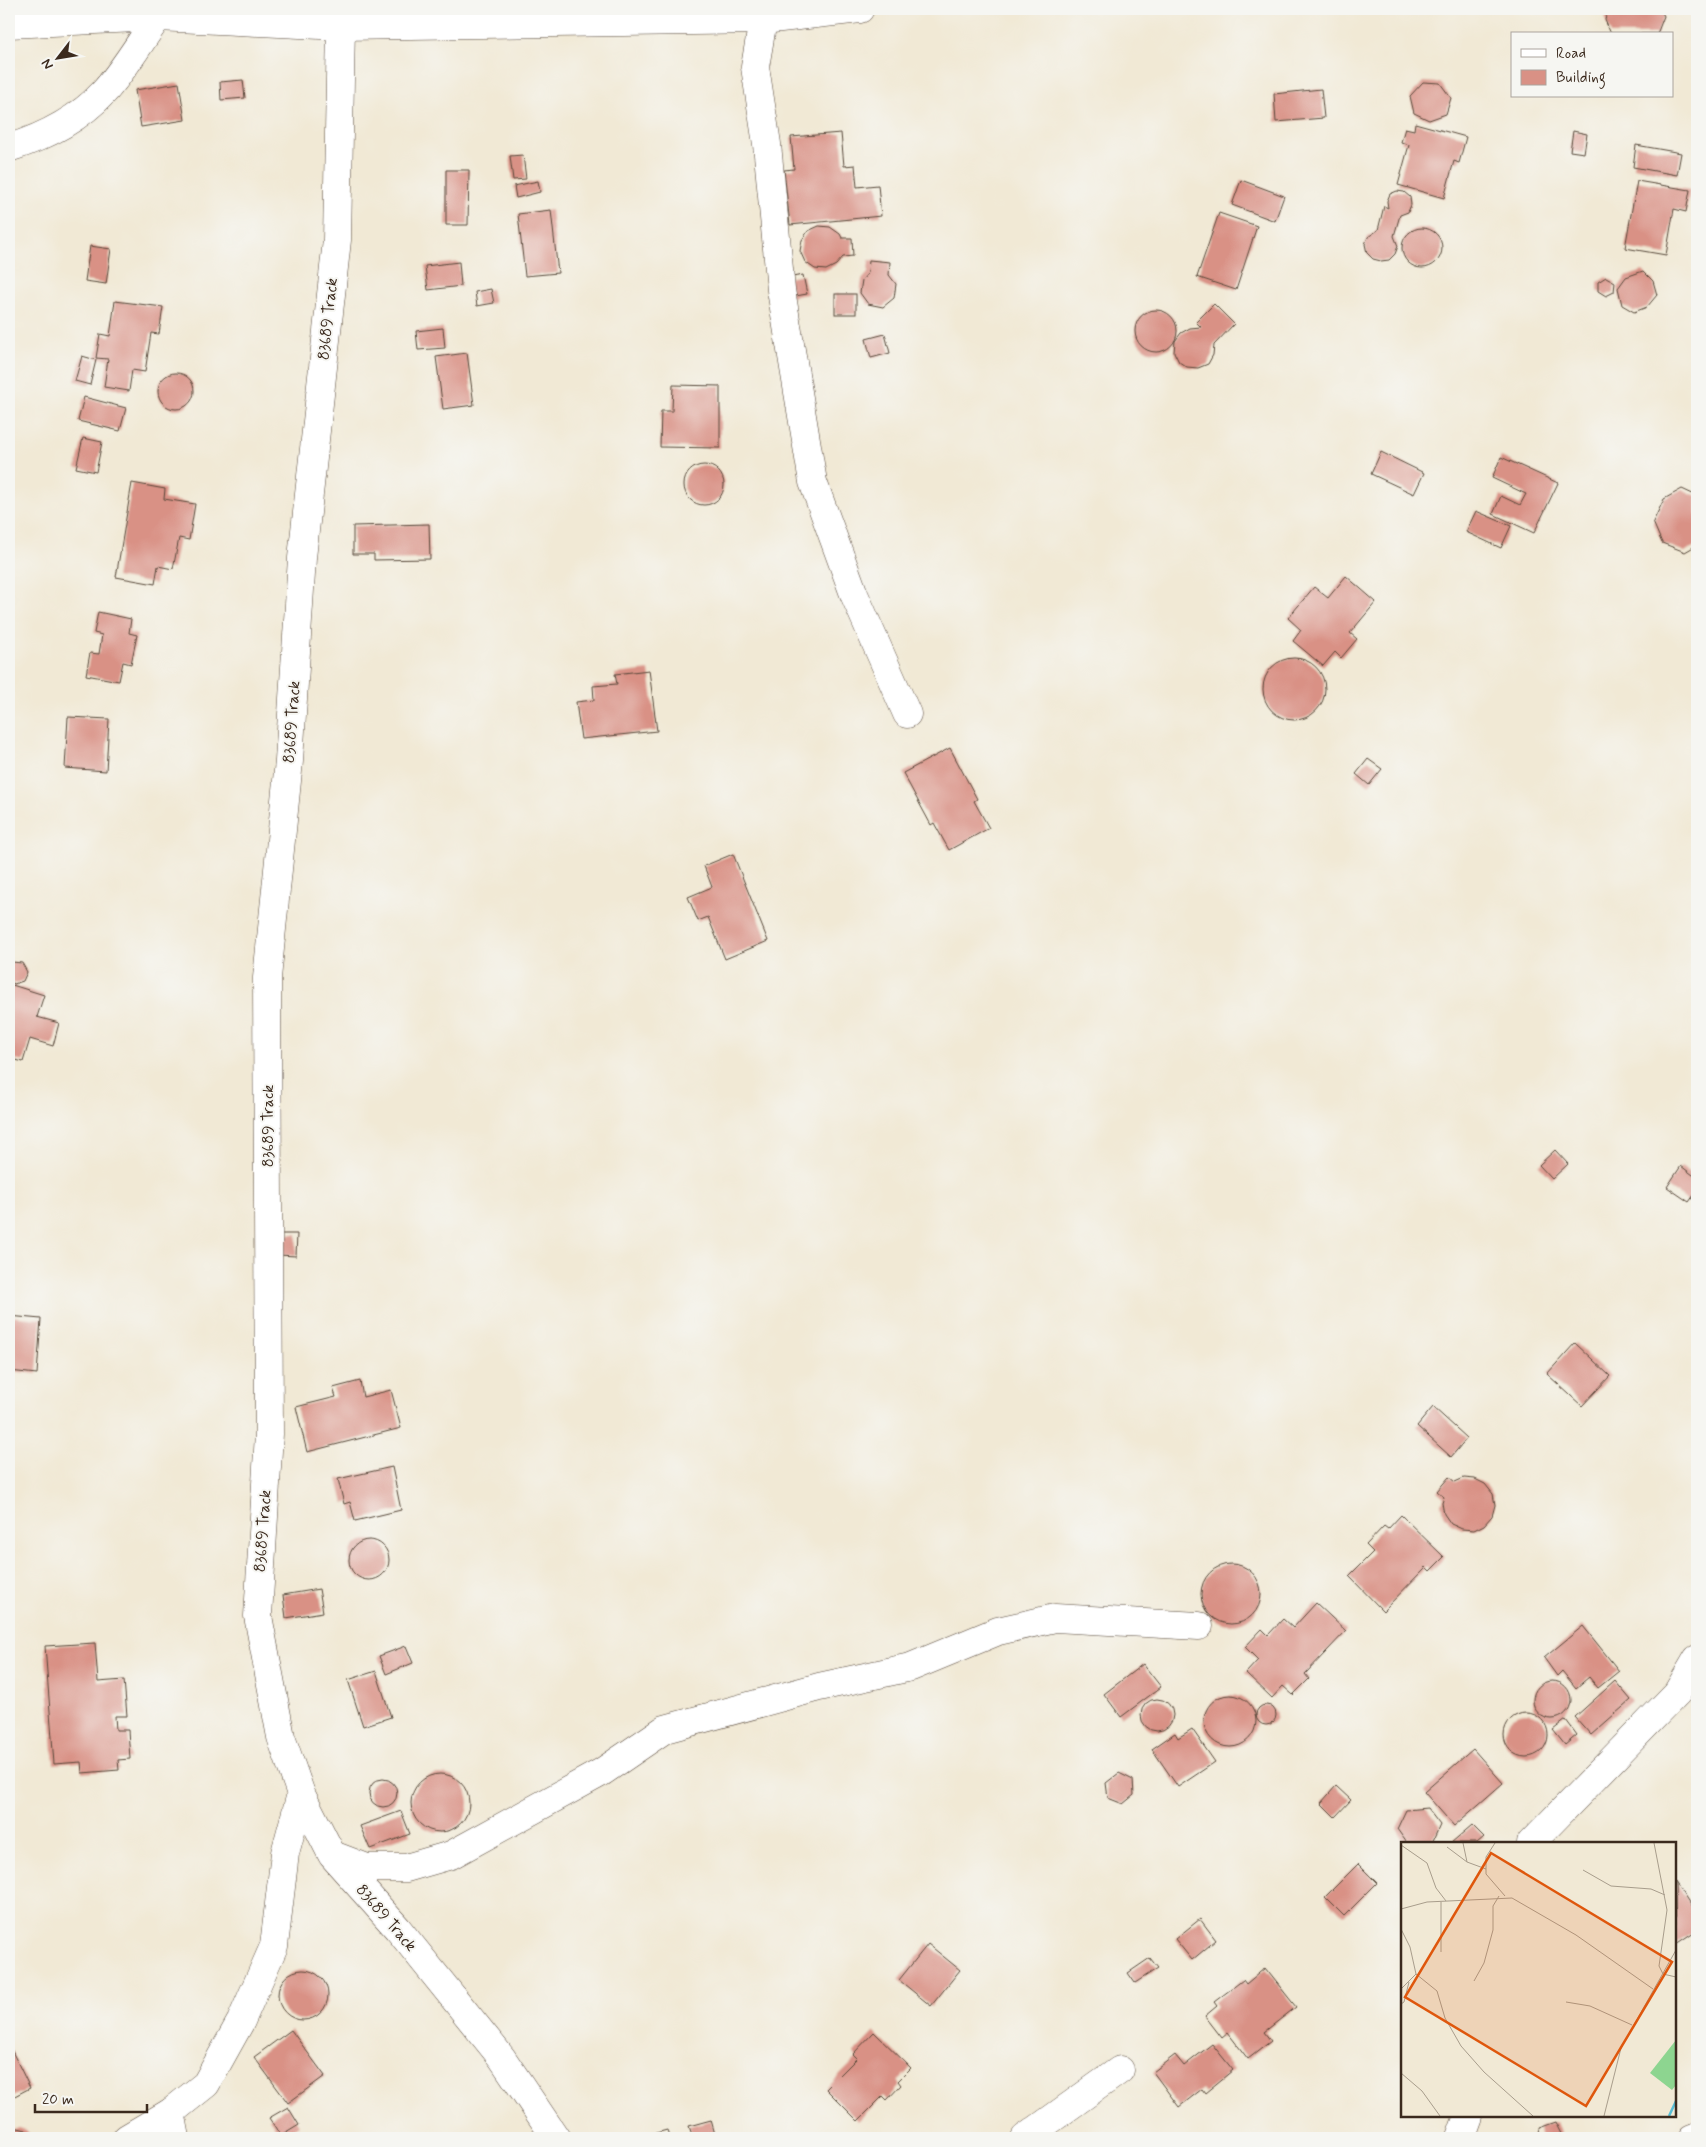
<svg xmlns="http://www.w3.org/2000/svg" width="1706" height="2147" viewBox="0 0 1706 2147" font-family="Mynerve,sans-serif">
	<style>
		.building { fill: #d99185 }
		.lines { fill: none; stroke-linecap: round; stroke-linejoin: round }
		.minor-casing { stroke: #564739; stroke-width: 29 }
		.tertiary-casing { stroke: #564739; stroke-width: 29 }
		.secondary-casing { stroke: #564739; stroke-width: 29 }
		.minor { stroke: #fff; stroke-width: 28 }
		.tertiary { stroke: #fff; stroke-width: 28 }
		.secondary { stroke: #fff; stroke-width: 28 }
		.labels { text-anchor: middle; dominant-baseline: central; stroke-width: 4; stroke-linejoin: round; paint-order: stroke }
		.street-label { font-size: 16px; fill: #3b2a1e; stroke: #f6f6f2 }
		.inset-river { fill: none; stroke: #58bed6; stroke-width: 2.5 }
		.inset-road { fill: none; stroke: #a89d8c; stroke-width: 1 }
		.view { fill: #df570d; fill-opacity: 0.15; stroke: #df570d; stroke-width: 2.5 }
		.inset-edge { fill: none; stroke: #3b2a1e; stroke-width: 2.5 }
	</style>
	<rect width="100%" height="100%" fill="#f6f6f2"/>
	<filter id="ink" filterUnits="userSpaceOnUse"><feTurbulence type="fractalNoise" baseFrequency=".02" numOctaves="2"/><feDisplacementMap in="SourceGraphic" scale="10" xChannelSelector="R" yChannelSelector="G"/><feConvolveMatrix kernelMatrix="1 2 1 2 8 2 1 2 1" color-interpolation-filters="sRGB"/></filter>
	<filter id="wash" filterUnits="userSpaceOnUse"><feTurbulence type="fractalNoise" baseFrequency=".0096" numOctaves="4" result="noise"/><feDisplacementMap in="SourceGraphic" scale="20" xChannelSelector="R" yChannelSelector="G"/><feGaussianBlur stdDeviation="1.12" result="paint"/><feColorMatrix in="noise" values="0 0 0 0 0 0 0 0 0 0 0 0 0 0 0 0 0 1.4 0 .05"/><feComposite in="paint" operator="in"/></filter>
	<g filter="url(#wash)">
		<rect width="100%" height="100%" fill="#f1e9d5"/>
		<g id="blocks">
			<g class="building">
				<polygon points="1608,9 1660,9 1664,16 1657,34 1611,34 1605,20"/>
				<polygon points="243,80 245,98 221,100 220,82"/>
				<polygon points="1423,82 1440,83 1451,98 1446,114 1429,120 1414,113 1410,96"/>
				<polygon points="179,83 185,120 141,127 135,90"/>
				<polygon points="1321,89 1324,118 1276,122 1274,94"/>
				<polygon points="1415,123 1466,137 1459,163 1454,161 1444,198 1398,185 1409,145 1401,142 1405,128 1414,130"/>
				<polygon points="1573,131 1587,134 1584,153 1570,151"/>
				<polygon points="841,133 844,166 855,165 857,187 878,185 881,216 790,225 784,170 794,169 791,137"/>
				<polygon points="1636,145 1681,153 1677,175 1633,167"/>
				<polygon points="523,155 526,179 513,180 510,156"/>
				<polygon points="446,170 469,170 468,225 446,225"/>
				<polygon points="1241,180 1284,196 1275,221 1232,205"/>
				<polygon points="538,181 540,192 516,198 514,186"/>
				<polygon points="1637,181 1690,190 1686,212 1674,209 1666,255 1625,248"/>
				<polygon points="1397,191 1404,192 1410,197 1411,205 1408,212 1400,215 1394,236 1398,246 1395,254 1389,260 1381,261 1373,259 1367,253 1365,244 1368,237 1378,230 1384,206 1388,208 1387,201 1390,194"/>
				<polygon points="551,210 558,273 525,276 518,214"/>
				<polygon points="1219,213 1257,226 1236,290 1197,277"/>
				<polygon points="819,226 830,227 840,234 842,238 852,238 853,256 843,257 836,265 826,270 815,269 805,262 800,251 802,240 808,231"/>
				<circle cx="1422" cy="248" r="20"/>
				<polygon points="90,246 111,249 106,284 85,281"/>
				<polygon points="869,260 890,262 889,275 896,284 894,298 883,307 868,304 860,293 862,280 868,273"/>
				<polygon points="459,262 461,286 428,290 425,266"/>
				<polygon points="1643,271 1653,281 1657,295 1647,307 1634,312 1622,305 1618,288 1626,277"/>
				<polygon points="803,275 807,294 790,297 787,278"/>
				<polygon points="1606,277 1615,282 1614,292 1606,296 1598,291 1598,282"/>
				<polygon points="491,289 494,303 477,306 475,292"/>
				<rect x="835" y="294" width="21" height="20"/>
				<polygon points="115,301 163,307 159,334 151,333 145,372 132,370 129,391 104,387 108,359 96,358 100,334 110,336"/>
				<polygon points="1214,304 1234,324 1214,345 1213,355 1208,364 1198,368 1187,367 1179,362 1174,352 1175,341 1181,333 1190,328 1201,327 1196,322"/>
				<circle cx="1156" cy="331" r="21"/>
				<polygon points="443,328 445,348 418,350 416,331"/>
				<polygon points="885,334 890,353 871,358 866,339"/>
				<polygon points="467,353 474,405 443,409 436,357"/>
				<polygon points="82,356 96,360 90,385 75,381"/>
				<circle cx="176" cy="391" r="18"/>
				<polygon points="673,385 720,386 720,448 660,447 661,411 672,411"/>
				<polygon points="84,397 126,408 120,431 78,421"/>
				<polygon points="83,438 102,442 96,472 76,468"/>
				<polygon points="1381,452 1424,473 1414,494 1371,474"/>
				<polygon points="1501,457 1558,483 1534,533 1493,514 1501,496 1520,505 1526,494 1492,478"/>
				<circle cx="704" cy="485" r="20"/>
				<polygon points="132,483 165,489 164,499 195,504 189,540 179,538 173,569 158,566 155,584 116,577"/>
				<polygon points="1682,489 1697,496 1697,545 1685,552 1662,543 1653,522 1664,499"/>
				<polygon points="1476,511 1511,526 1501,548 1466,532"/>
				<polygon points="429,524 430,559 374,560 374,554 353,554 353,526"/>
				<polygon points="1346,576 1376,602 1350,633 1357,639 1341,658 1335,652 1323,666 1293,641 1301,630 1288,618 1314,587 1328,598"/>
				<polygon points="98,612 131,619 129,633 137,635 131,664 123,662 119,681 86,675 90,653 99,654 102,635 94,633"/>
				<circle cx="1294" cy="689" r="31"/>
				<polygon points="649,670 657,731 581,739 576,702 594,700 593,686 617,684 615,674"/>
				<polygon points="68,717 109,719 106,771 65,768"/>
				<polygon points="950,748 977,799 974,801 989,828 949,850 934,823 931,825 903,773"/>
				<polygon points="1368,759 1382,769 1369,785 1356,774"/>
				<polygon points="733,854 768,941 725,959 708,917 698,921 688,897 712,887 704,866"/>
				<polygon points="12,962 22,963 27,972 23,981 14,984 9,980 9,965"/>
				<polygon points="9,984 44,995 37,1017 59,1023 53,1046 30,1039 23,1062 9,1058"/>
				<polygon points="1555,1150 1568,1164 1552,1179 1539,1165"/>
				<polygon points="1681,1166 1697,1178 1697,1191 1689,1202 1667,1187"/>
				<polygon points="278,1234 297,1234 296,1256 278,1255"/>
				<polygon points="9,1316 41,1319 37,1374 9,1371"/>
				<polygon points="1575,1343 1610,1376 1582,1406 1547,1374"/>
				<polygon points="360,1381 363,1397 391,1390 401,1428 307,1452 296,1407 336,1397 333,1388"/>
				<polygon points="1433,1407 1467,1438 1451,1457 1417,1426"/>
				<polygon points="392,1467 401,1510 355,1521 350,1502 344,1504 338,1479"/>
				<polygon points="1449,1477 1455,1482 1464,1478 1475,1479 1485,1484 1493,1494 1495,1505 1492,1516 1484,1525 1474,1530 1462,1529 1451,1524 1444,1514 1442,1503 1444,1497 1437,1491"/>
				<polygon points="1401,1515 1444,1557 1430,1571 1426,1567 1383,1611 1349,1576 1373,1552 1366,1545 1384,1526 1388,1529"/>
				<circle cx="369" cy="1560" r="20"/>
				<circle cx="1231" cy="1594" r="30"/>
				<polygon points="319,1589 323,1612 286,1618 283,1595"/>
				<polygon points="1316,1603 1346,1631 1305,1674 1309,1679 1293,1695 1283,1686 1272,1698 1246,1673 1258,1660 1245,1647 1262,1629 1268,1635 1283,1619 1293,1628"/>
				<polygon points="1583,1626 1619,1671 1598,1688 1589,1677 1576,1688 1562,1671 1557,1676 1544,1658"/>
				<polygon points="95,1643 98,1682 124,1680 127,1716 115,1716 116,1730 128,1730 130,1759 118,1760 119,1770 82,1773 81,1762 54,1764 45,1646"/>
				<polygon points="406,1646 413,1663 386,1674 379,1656"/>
				<polygon points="1143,1664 1161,1687 1121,1717 1104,1694"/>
				<polygon points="376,1671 391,1717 363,1726 348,1680"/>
				<circle cx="1552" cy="1700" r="19"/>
				<polygon points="1615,1681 1631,1700 1591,1735 1575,1717"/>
				<circle cx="1230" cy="1721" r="26"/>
				<circle cx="1157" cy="1715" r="16"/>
				<circle cx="1266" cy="1715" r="10"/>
				<circle cx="1526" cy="1735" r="22"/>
				<polygon points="1566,1720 1577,1735 1565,1745 1553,1730"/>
				<polygon points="1192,1729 1215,1762 1178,1787 1152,1749 1175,1733 1178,1738"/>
				<polygon points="1473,1749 1503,1783 1454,1826 1424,1792"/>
				<polygon points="1119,1773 1133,1780 1134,1795 1123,1804 1108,1798 1106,1783"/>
				<circle cx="440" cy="1803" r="29"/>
				<circle cx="383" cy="1793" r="14"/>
				<polygon points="1336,1786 1351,1800 1335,1817 1321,1803"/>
				<polygon points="1427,1808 1440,1825 1432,1843 1407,1843 1397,1829 1406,1810"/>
				<polygon points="401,1811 410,1834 370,1849 360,1826"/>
				<polygon points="1472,1825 1484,1837 1477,1843 1451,1843"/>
				<polygon points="1358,1864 1377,1883 1344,1916 1325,1897"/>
				<polygon points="1675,1882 1697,1916 1697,1930 1676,1944"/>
				<polygon points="1200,1919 1216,1940 1192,1960 1175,1939"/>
				<polygon points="928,1944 960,1970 931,2006 899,1980"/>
				<polygon points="1150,1958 1158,1968 1135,1983 1128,1973"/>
				<polygon points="1265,1968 1296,2007 1264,2032 1271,2041 1248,2059 1228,2033 1222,2038 1205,2016 1217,2006 1214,2002 1243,1980 1246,1984"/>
				<circle cx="303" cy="1995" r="25"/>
				<polygon points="291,2030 325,2076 288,2103 254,2057"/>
				<polygon points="874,2032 911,2068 898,2081 901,2085 887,2100 883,2096 858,2121 826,2089 857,2058 853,2054"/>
				<polygon points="1212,2044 1233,2070 1205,2093 1202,2089 1179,2107 1153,2072 1175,2055 1184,2066"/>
				<polygon points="9,2045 30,2088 9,2099"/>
				<polygon points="288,2107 299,2125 281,2136 269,2118"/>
				<polygon points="711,2120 716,2138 693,2138 689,2126"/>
				<polygon points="1556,2122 1564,2138 1540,2138 1539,2128"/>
				<polygon points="18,2128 26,2130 33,2138 9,2138 9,2131"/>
				<polygon points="667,2130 669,2138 638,2138"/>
			</g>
		</g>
	</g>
	<g filter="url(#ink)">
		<use href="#blocks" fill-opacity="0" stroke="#564739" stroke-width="1"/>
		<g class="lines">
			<defs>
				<g id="minor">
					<polyline points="763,20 755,67 767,144 781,290 813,482 854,594 907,714"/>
					<polyline points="341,26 337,240 302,558 289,761 267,978 269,1434 258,1616 281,1737 301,1794 332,1855 398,1929 502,2058 556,2138"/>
					<polyline points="1531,1843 1677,1693 1697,1659"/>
					<polyline points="333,1855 367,1868 406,1868 451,1855 602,1772 665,1729 819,1687 911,1667 998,1631 1055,1618 1199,1626"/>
					<polyline points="171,2112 176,2138"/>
					<polyline points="127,2138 171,2112 206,2084 241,2021 274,1946 285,1853 301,1794"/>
					<polyline points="1025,2138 1120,2070"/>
					<polyline points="1460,2138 1468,2116"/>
					<polyline points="1691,2138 1697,2136"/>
				</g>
				<path id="tertiary" d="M 9,148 C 44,137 78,120 104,92 C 124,70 140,42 158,17"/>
				<polyline id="secondary" points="9,24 158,17 341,26 763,20 860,9"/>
			</defs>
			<use href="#minor" class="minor-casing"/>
			<use href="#tertiary" class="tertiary-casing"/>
			<use href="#secondary" class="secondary-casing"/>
			<use href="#minor" class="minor"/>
			<use href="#tertiary" class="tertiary"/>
			<use href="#secondary" class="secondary"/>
		</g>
	</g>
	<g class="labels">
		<g class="street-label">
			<text transform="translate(328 319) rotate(-84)">83689 Track</text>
			<text transform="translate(292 722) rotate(-86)">83689 Track</text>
			<text transform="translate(268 1126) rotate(-90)">83689 Track</text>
			<text transform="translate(263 1531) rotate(-86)">83689 Track</text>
			<text transform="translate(386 1918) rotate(49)">83689 Track</text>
		</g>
	</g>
	<g transform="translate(1401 1842)">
		<rect width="275" height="275" fill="#f1e9d5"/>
		<path d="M 275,198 L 275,243 L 271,248 L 249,231 Z" fill="#8dd590"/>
		<path class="inset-river" d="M 268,274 L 275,259"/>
		<path class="inset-road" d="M 62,1 L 66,20 L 85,27M 94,1 L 85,15 L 85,32 L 104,54M 253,1 L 266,68 L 258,124 L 262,132 L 275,135M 0,3 L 26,21 L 35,46 L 45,59M 46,5 L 66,20M 182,28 L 210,44 L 250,47 L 264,53M 0,67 L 26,60 L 111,56 L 175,93 L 252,147M 0,87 L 9,105 L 15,132 L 36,149 L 44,176 L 60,204 L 83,230 L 132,274M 40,110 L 40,60M 73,139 L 83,121 L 92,88 L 92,64 L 98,54M 0,147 L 15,132M 165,160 L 189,164 L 231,183M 0,162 L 3,160 L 8,140M 0,231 L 21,249 L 39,274M 203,274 L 220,206 L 275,108"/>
		<path class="view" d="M 90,11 L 271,120 L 185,264 L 4,155 Z"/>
		<rect width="275" height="275" class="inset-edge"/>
	</g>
	<rect width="1706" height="2147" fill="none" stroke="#f6f6f2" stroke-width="30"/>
	<rect x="1511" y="32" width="162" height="65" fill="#f6f6f2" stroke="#aba49d"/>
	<rect x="1521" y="49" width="25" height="8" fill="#ffffff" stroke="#aba49d"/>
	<text x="1556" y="58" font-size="15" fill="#3b2a1e">Road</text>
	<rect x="1521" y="70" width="25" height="15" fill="#d99185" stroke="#aba49d"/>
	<text x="1556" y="82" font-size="15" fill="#3b2a1e">Building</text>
	<g transform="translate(58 58) rotate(239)" stroke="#f6f6f2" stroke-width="4" paint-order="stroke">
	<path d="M0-4L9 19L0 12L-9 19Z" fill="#3b2a1e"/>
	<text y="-8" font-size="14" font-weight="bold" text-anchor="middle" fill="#3b2a1e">N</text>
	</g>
	<path d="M35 2104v8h112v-8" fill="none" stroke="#3b2a1e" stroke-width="2.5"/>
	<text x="42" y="2104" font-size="15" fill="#3b2a1e" stroke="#f6f6f2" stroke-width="4" paint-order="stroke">20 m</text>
</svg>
